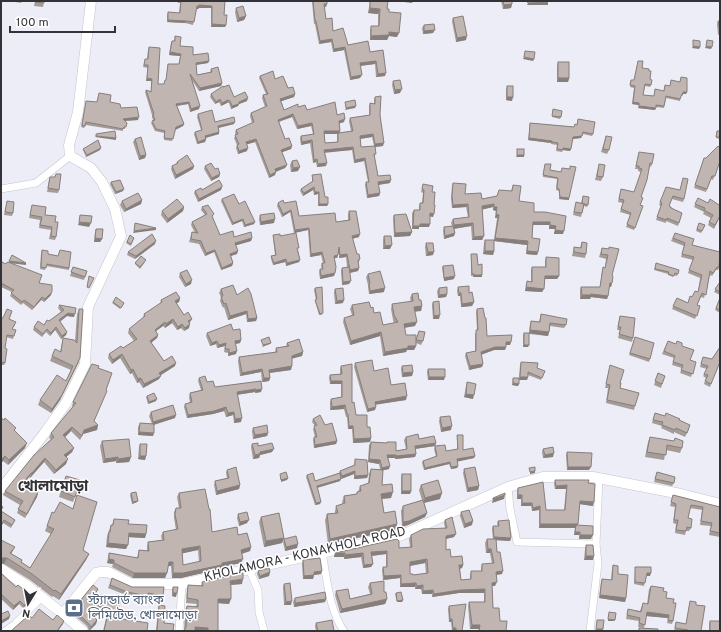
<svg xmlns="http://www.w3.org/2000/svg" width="721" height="632" viewBox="0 0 721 632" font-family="Overpass,'Noto Sans Bengali',sans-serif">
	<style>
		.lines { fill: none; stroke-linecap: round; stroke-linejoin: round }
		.street-casing { stroke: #c5c5cf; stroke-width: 8 }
		.secondary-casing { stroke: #c5c5cf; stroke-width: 11 }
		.street { stroke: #fff; stroke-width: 7 }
		.secondary { stroke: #fff; stroke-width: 10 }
		.wall { fill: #a59c98; fill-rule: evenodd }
		.shaded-wall { fill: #867f7c }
		.building { fill: #c0b5b1; stroke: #867f7c; fill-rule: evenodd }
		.labels { text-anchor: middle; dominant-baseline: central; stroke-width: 3; stroke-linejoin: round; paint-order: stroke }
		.street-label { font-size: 13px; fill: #333337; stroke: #fff }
		.service-label { font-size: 13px; fill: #4e5e75; stroke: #fff; text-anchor: start }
		.quarter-label { font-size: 15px; font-weight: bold; fill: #333337; stroke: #fff }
	</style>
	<rect width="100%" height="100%" fill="#ecedf7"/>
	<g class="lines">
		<defs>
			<g id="street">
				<polyline points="1,189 36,183 70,156"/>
				<polyline points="508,487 510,509 517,542 596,544 599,478"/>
				<path d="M 322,553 C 327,577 329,611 344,631"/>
				<polyline points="249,569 258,590 259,612 264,631"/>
				<polyline points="5,631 15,624 42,597"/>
				<polyline points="179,631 182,584"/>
				<polyline points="590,631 598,563 596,544"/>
			</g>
			<g id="secondary">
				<polyline points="1,489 44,434 66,403 85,364 88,307 121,236 115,209 102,182 91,168 70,156 69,145 78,112 91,1"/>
				<polyline points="1,569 26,585 63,614"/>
				<polyline points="83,631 63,614 96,573 101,572 108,572 131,584 182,584 402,535 508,487 543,477 593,477 681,494 720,504"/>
			</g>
		</defs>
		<use href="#street" class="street-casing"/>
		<use href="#secondary" class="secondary-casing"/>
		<use href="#street" class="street"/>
		<use href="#secondary" class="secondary"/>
	</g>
	<g class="wall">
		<polygon points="10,1 22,1 21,3"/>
		<polygon points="35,1 44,1 43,7 34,6"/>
		<polygon points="177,1 225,1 224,15 226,25 225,27 211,27 211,8 199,8 198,9 196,9 193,25 185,23 167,22 167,15 168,12 179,13 180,3 178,3"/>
		<polygon points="312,1 327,1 326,7 324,7 326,19 333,31 348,45 370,52 383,50 385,76 376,77 375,64 360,66 360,78 350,80 344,50 333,52 331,42 319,44 315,24 314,24"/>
		<polygon points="370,1 388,1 387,9 389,12 397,37 389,36 387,40 370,40 370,31 371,26 378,26 378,14 368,13"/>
		<polygon points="501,1 512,1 512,4 511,8 503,9"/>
		<polygon points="236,8 246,16 244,20 237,22 235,12"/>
		<polygon points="453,18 466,40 456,42 452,21"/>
		<polygon points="718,21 720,21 720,34 718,35 717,24"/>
		<polygon points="424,25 433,33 423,34 422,28"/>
		<polygon points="175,36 180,46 193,55 209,61 208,63 196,65 197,75 210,72 211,69 222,83 221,86 199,91 192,80 199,109 190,112 188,104 177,106 184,124 183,126 175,130 172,141 164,140 164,133 155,131 151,123 153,120 152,117 152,115 145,92 146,90 151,91 151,81 146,81 148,68 143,67 145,59 147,59 148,50 149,47 158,84 164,84 165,80 166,80 168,64 179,64 180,56 169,55 171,43 172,41 174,41"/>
		<polygon points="638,61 650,79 651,85 650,87 645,86 643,95 654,96 655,89 664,91 665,85 670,86 671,80 680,82 681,77 687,92 686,94 683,94 682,96 681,96 680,101 666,98 664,108 656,107 655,110 638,108 639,105 632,104 634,88 630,87 631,80 634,80"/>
		<polygon points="558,62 569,78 568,82 557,82 557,66"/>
		<path d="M 260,76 L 275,79 L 295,94 L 294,97 L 281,101 L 284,110 L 298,107 L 307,110 L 337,115 L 344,122 L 339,123 L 340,131 L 340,133 L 351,131 L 349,121 L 350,118 L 369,115 L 369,106 L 370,103 L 374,104 L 374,100 L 375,97 L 380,115 L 383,146 L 375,147 L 375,157 L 374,157 L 378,176 L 390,183 L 378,185 L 380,193 L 379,196 L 367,198 L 365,185 L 366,182 L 368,182 L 364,161 L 354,163 L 352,150 L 324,152 L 326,166 L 317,167 L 316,162 L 313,163 L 310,143 L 301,145 L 300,139 L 301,136 L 313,134 L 311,126 L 297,129 L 292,117 L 279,122 L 285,139 L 292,146 L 291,149 L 282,152 L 287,165 L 285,168 L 276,172 L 275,175 L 269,178 L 255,142 L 247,144 L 247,151 L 238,154 L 236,148 L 237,145 L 234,138 L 236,135 L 235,133 L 236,130 L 252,123 L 250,116 L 251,113 L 265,107 L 262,98 L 263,95 L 266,94 L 259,78 ZM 324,134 L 337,134 L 337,142 L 325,143 ZM 372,137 L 374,146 L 361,147 L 360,139 Z"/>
		<polygon points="393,81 400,93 394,94 392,85"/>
		<polygon points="507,86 512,101 506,100 506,90"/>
		<polygon points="223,87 234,97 247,101 239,104 238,106 231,109 229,103 227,103 221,106 219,102 215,104 210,97 211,94"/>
		<polygon points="99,93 110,102 121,108 138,120 125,121 125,129 123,129 123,131 86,125 84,128 81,127 86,101 97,102"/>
		<polygon points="553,109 561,117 560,119 552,117"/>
		<polygon points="198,114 215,122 234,124 219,128 219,134 206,138 206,139 205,142 197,144 194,134 195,132 201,130 197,117"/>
		<polygon points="578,119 593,134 592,136 583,134 581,138 573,139 570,151 563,150 562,152 556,151 557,145 551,144 551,143 528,140 530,123 574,127 575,124 577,125"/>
		<polygon points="717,131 720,131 720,139 716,138"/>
		<polygon points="606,136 609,150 607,154 601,152"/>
		<polygon points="135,139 146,155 145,158 139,160 133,142"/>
		<polygon points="720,148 720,165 719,164 713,180 711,179 706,192 694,188 704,158 706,158"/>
		<polygon points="83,149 100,150 86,157 83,150"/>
		<polygon points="639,152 652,164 651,167 650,166 641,197 640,205 643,206 634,230 626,227 630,215 620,212 623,203 618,202 621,189 634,192 641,172 638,171 638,169 635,169"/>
		<polygon points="292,161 298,171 291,172 290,165"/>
		<polygon points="177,162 194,166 193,169 175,179 171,169 172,166 176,164"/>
		<polygon points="545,164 550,170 560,172 569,169 569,200 559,199 559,191 556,190 557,179 543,177"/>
		<polygon points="599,164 603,177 601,181 595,180"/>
		<polygon points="205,166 215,169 220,174 219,177 211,181 204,169"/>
		<polygon points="56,174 59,190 58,193 47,192 49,180 50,177 55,177"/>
		<polygon points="312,175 325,197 328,204 327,206 318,206 318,194 314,195 313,190 303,196 300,191 301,189 312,182"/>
		<polygon points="683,178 684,199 683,202 672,199 669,206 671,208 682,213 678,226 666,221 666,223 656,220 661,206 659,205 666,187 680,190"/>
		<polygon points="111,182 123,191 115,194 110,184"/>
		<polygon points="453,183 465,194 482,199 497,196 499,190 511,191 513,185 519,201 534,212 545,212 563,234 554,234 555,229 549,229 549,225 533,225 532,238 538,252 537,255 526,254 527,245 494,241 494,251 493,255 483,254 484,243 485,240 494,240 497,218 495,218 496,211 493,210 493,207 482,209 484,236 482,240 472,240 471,226 454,229 455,233 454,236 444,239 443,231 444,227 452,226 451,223 453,219 468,217 466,207 452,208 451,199 452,186"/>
		<polygon points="423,184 432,192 433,217 430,216 429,227 419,227 419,229 412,229 412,213 414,210 419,210 419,206 420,203 422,203 423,193 421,192"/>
		<polygon points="222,187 221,190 198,202 194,193 195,191"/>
		<polygon points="583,196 588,205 587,207 584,206 581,217 573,215 576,202 581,203"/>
		<polygon points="698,198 708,203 719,205 720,203 720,217 714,229 708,225 711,218 703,214 704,212 694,207"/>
		<polygon points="222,199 239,204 254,224 244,227 242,221 232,225 221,201"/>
		<polygon points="142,200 141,204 124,212 120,205 122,201"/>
		<polygon points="7,201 13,213 12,216 4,215 6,205"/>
		<polygon points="278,203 284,203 299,216 336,222 348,220 348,214 349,211 359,237 352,239 357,254 360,259 359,262 358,262 359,268 358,271 350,273 349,284 342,285 341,271 342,268 347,267 346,257 339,258 339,252 337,258 335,258 335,273 334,276 320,279 319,272 320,269 322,269 321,266 322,263 323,263 321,255 310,257 308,230 294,233 290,212 282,217 277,206"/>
		<polygon points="32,205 55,222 56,237 55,240 49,239 51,230 39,228 40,220 29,218"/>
		<polygon points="184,207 183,211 167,223 161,215 162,211"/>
		<polygon points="202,207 214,214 212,217 220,235 252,238 251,241 236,245 237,254 230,256 233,263 232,266 221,270 214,252 205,256 199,244 189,242 192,232 195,233 191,225 192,222 205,215 201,210"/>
		<polygon points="260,215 274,223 260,225 259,219"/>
		<polygon points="394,215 412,232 410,236 394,237 393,218"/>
		<polygon points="699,223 705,225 701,233 696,231"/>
		<polygon points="96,229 102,239 100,242 94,242 95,232"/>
		<polygon points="675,233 692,245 720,252 720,251 720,268 719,268 718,270 716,270 712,276 710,275 704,298 701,297 697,305 700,306 695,319 672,309 677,298 688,303 692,297 698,292 700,278 688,273 693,260 681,257 684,246 671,241"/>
		<polygon points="130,235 134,238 131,246 126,243"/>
		<polygon points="273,235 280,236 298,250 300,260 299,262 286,266 285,262 273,265 271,259 271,256 275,255 273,238"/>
		<polygon points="384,236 390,249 383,249 383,240"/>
		<polygon points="582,242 586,254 585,258 572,256 574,247 580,248"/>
		<polygon points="426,243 433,255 426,256 425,247"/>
		<polygon points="155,244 135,259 127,255 128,252"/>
		<polygon points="602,248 608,249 612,275 612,283 611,287 609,286 608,296 607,299 591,297 590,299 580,299 580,290 581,287 600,287 602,271 603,267 605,268 606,259 599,257"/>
		<polygon points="42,250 48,254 58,256 60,250 69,268 69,270 46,266 45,270 40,269 41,253"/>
		<polygon points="471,254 478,265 482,275 482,277 473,277 473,276 471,276"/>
		<polygon points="546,257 559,276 557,279 545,279 542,292 525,291 527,281 531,282 531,270 532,267 545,267 545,261"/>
		<polygon points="1,261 5,264 8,262 26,265 12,263 39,283 51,295 44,302 41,300 32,310 23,303 21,305 10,296 12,292 1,287"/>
		<polygon points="145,262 140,269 135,264 135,263"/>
		<polygon points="656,263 679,270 677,276 674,275 673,277 668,275 668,274 654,270"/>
		<polygon points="443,266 454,279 444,281 442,268"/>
		<polygon points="73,267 87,271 84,280 70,276"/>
		<polygon points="180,273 191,284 185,287 179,277"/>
		<polygon points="368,274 384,292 369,294 368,287 368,285 366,277"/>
		<polygon points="720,282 720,295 714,292"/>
		<polygon points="458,287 469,293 474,302 472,306 461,307 460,296 458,296 457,291"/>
		<polygon points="315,288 322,315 319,315 315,301 316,300 314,290"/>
		<polygon points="439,288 447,294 446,297 438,298 437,291"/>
		<polygon points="221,289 237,295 257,318 256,321 247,322 246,314 228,320 224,307 223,308 220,301 221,297 219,293"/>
		<polygon points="335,289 343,303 335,304 334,292"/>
		<polygon points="412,294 419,300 422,306 421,311 415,311 415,326 404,328 406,335 416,340 419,331 423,341 421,345 416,343 416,346 414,350 407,350 406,352 383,356 380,336 350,345 343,322 344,318 352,315 350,309 352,305 371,308 374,313 383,325 394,323 393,320 391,309 392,304 411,302 410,298"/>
		<polygon points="180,298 179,302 176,303 184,315 192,319 190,322 189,323 189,328 184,331 181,328 177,330 172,323 165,328 163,326 156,331 158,335 157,338 151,343 164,361 175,366 160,375 159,379 143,388 139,382 137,383 132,373 130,374 120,358 112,364 108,358 109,354 123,348 134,341 128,333 129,329 143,318 144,314 160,304 161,300"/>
		<polygon points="720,298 720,313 715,310"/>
		<polygon points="113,302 124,303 120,309 112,303"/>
		<polygon points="433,302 439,319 433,319 432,305"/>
		<polygon points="59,305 74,317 67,316 60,322 67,332 66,335 61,339 55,330 50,336 46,332 42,337 33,330 34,327 44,325 61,312 58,308"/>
		<polygon points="79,309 79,362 60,400 51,413 38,405 40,400 66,381 71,370 50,361 52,356 60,352 63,338 75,341 77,314"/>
		<polygon points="477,309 487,336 511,342 510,345 506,345 505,350 494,350 481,355 483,364 482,367 469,370 465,356 466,353 475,351 475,334 477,330 476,312"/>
		<polygon points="541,314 566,325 564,328 550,326 549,332 548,336 529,334 528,347 523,347 523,335 524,333 529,333 530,324 531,321 539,322"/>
		<polygon points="620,316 633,338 632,342 618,338 620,330 617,330"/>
		<polygon points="1,318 9,319 15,325 12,329 14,336 13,339 6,337 5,348 5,363 4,365 1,365"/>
		<polygon points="233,330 241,340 240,343 236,344 236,354 228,356 228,353 224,352 225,346 217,348 216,344 210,346 206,336 207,333"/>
		<polygon points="635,337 650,359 649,362 629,355"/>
		<polygon points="668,341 682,346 690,360 696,362 691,377 680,373 682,368 672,365 674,358 662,354"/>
		<polygon points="287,343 303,352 302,356 292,358 291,370 270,373 270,378 269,381 262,382 261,372 240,376 238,361 239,357 275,352 276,348 286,346"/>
		<polygon points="720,347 720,360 710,387 704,384 706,378 703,376 707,369 700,367 703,357 712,359"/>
		<polygon points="521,362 545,371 541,380 528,375 527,380 519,380 518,386 512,385 513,378 519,378 520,365"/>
		<polygon points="355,363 374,371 406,400 376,404 375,410 367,412 354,367"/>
		<polygon points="610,365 620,383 620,388 635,406 634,410 606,403 608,388 605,388"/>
		<polygon points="341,366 352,403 356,415 367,427 371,438 370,442 353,443 352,429 348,429 347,417 346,417 344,409 330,410 330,402 331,399 341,397 341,384 330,384 329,378 330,375 340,374 340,369"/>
		<polygon points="402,366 413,372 412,376 402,377 401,369"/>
		<polygon points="98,368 106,390 94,421 98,425 97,430 83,434 80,440 71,431 65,437 74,448 72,452 66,457 66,464 54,474 44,462 30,478 29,477 24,483 38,492 37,497 25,518 17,513 20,505 3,495 5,491 51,439 49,438 51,433 73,407 72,406 73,402"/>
		<polygon points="428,369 444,380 428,380 427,372"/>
		<polygon points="658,373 665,376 661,388 654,385"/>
		<polygon points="199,378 215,387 261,381 261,392 255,393 255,392 237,395 241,422 234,423 233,415 226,417 224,411 213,414 187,418 184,407 185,404 190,403 189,397 190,393 201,390 198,381"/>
		<polygon points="467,382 473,399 464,397 466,386"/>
		<polygon points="147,396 156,401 148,404 146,397"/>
		<polygon points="151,412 175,418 154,425 153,436 138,435 138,427 140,423 152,424 149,416"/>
		<polygon points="655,413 679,420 689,429 685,437 674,432 674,434 661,428 662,426 652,423"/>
		<polygon points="440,417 451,430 441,432 439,421"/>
		<polygon points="313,419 325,425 337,441 336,444 314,448 313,440 314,437 315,437 313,429 315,426 312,422"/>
		<polygon points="253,428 268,433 267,436 253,439 252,431"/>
		<polygon points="15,431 25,448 8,465 3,461 1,463"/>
		<polygon points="457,435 463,450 475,456 474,458 457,461 458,466 457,468 451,469 449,464 424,470 422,463 423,461 436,457 434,449 435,446 446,451 457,449"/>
		<polygon points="406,437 419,439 436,443 435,446 415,449 416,454 415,457 395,459 395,458 388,458 389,469 383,470 382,485 391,498 382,499 384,513 397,524 395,530 328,544 325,520 327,514 335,513 335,511 336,506 343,504 342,502 344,496 356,494 357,492 358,492 360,486 368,484 369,474 371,469 380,469 379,464 368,462 369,445 371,442 387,443 387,442 396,451 406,449 404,440"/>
		<polygon points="650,437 682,448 680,453 666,450 664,460 645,457 648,442"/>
		<polygon points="102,441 131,457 129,462 116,463 116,461 103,463 100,446"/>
		<polygon points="140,444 146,456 145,460 138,459 139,447"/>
		<polygon points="252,444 258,446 272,452 260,455 259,458 253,459 251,447"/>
		<polygon points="543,449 553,457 543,458 542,452"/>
		<polygon points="567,452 589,470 567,470 566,455"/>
		<polygon points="355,459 368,475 367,478 354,479 354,474 341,479 340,477 340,481 317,488 320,504 315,505 306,477 307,475 315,481 339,473 340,471 354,465"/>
		<polygon points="464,469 479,486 478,490 467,492 463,473"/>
		<polygon points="227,470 240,485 239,489 216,495 214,485 215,481 227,478 226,473"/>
		<polygon points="657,472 674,483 672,486 654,482"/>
		<polygon points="402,474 411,491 410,494 401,494 401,477"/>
		<polygon points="66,476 75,497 73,502 59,497"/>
		<polygon points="555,480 588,483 593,506 580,504 577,525 591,539 579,539 579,535 574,535 575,528 539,528 539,510 532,511 531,506 521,506 521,499 517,499 517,491 518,488 546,510 564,510 566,489 555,489 554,484"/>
		<polygon points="421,485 440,499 424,503 427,513 425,517 408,525 402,527 401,511 403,506 422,500 419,490"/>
		<polygon points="131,493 138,501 137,502 132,504 130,495"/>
		<path d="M 179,493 L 212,532 L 238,535 L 251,547 L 250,551 L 242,554 L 241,563 L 221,567 L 220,569 L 181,578 L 172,578 L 171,566 L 168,566 L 167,573 L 165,578 L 133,578 L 112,567 L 113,564 L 107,563 L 108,557 L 109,553 L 137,558 L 139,550 L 147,551 L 147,546 L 148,542 L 162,540 L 161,536 L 163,532 L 176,530 L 174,518 L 174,512 L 176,508 L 179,508 L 177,497 ZM 198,550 L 199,562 L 183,565 L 182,553 Z"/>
		<polygon points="77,495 83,550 89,554 86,560 59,600 53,596 52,597 30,580 4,564 1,563 15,547 11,554 22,560 21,562 30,568 51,534 45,531 47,526 54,513 73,508"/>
		<polygon points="673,495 720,507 720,537 709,535 711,526 700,525 702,510 690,508 688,518 691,528 689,531 686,531 685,535 675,533 676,524 673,523 675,507 670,506"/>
		<polygon points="1,505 2,510 1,511 15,520 11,528 3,523 1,527"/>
		<polygon points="461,512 472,525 464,528 460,516"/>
		<polygon points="238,514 247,523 239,526 237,518"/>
		<polygon points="261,517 284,538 282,543 264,547 259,522"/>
		<polygon points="114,519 128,524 146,534 145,538 129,537 126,549 106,547 107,536 111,525 112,525"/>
		<path d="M 445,520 L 454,537 L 446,539 L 446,550 L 451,557 L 463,565 L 462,568 L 460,569 L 461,580 L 470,579 L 470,575 L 471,571 L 481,571 L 481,568 L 482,564 L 492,564 L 490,553 L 486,553 L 485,543 L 487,539 L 493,539 L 492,529 L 493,526 L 498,526 L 497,524 L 498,521 L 511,538 L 510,541 L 496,540 L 497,552 L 502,574 L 496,575 L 495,586 L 492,586 L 493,608 L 506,631 L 478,631 L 479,629 L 470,629 L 468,606 L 469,602 L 484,602 L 484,593 L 459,593 L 432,597 L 432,594 L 422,594 L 421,589 L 415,589 L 415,587 L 400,587 L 400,578 L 383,580 L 382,570 L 383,567 L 386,567 L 386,554 L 372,556 L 373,564 L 371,567 L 363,568 L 361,557 L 344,559 L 344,557 L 334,557 L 335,553 L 410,547 L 409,539 L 411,535 L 445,528 L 444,523 ZM 425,563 L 426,574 L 413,575 L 410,574 L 410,566 Z"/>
		<polygon points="284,539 297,548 285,551 283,542"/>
		<polygon points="586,545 593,560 584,560 585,549"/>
		<polygon points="303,560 321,574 314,575 313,579 303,579 302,564"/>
		<polygon points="613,565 618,574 626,598 625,602 599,598 601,582 602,579 611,580 612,569"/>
		<polygon points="635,567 650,576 646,576 644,586 634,584 635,570"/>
		<polygon points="258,571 270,572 269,576 259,579 257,574"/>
		<polygon points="1,573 31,601 23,608 19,604 13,610 1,599"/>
		<polygon points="112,578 132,587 163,596 162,599 148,597 147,599 126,595 108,588"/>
		<polygon points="202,582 242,584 231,585 229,604 218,603 218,631 184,631 185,610 187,606 196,606 197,604 186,603 187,590 188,585 201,586"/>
		<polygon points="370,583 384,592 387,599 385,604 340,613 335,595 336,591 350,599 370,594 368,587"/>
		<polygon points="284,584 291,605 284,605 283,587"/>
		<polygon points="651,586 663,591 666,598 673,603 673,621 672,624 667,623 668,618 646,616 644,628 638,627 639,621 626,619 628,609 640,611 643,603 647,604 649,589"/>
		<polygon points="173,587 176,597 172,596 172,590"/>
		<polygon points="98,589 96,594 120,605 119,609 117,609 116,618 147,631 103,631 108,611 96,610 95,618 97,620 96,624 89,631 87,626 74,615 75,612 74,611 75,607"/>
		<polygon points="396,593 403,600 402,602 397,602 395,594"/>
		<polygon points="295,598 326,599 325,602 294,607 293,602"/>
		<polygon points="690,601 696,605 701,631 674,631 676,622 686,624"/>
		<polygon points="159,605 164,623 173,631 156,631 158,609"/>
		<polygon points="449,606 462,631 452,631 451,622 449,622 448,609"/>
		<polygon points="710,621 720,631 709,631 709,624"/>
		<polygon points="316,623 334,631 316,631 315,626"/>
	</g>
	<g class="shaded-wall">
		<polygon points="405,1 413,1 412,3 404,2"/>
		<polygon points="548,2 548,5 527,5 528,3"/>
		<polygon points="324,4 327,4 326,7 323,7"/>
		<polygon points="512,4 511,8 503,9 504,5"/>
		<polygon points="199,5 212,6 211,8 199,8 198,9 196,9 197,6"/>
		<polygon points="370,8 380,9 378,14 368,13"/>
		<polygon points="246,16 244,20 237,22 239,18"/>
		<polygon points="168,20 186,21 185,23 167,22"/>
		<polygon points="212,24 226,25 225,27 211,27"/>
		<polygon points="435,30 433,33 423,34 424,31"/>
		<polygon points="389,32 399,33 397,37 389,36 387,40 370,40 371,36"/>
		<polygon points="467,36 466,40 456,42 457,38"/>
		<polygon points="332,39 331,42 319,44 320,41"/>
		<polygon points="693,46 700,47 699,49 692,48"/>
		<polygon points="706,46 712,47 711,49 705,48"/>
		<polygon points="345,47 344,50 333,52 334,49"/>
		<polygon points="170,52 181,54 180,56 169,55"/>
		<polygon points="524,57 534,59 533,61 523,59"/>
		<polygon points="209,61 208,63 195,65 196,63"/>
		<polygon points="376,61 375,64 359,66 360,63"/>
		<polygon points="386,73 385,76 376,77 378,74"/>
		<polygon points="362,75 360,78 350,80 351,77"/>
		<polygon points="147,78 152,79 151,81 146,81"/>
		<polygon points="558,78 569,78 568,82 557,82"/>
		<polygon points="222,83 221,86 199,91 200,88"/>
		<polygon points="402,89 400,93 394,94 395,90"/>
		<polygon points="683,92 687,92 686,94 683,94 682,96 681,96"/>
		<polygon points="295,94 294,97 279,102 280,99"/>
		<polygon points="507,97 513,97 512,101 506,100"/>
		<polygon points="248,98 247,101 239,104 238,106 231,109 232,106 239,102"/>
		<polygon points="220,99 219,102 215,104 216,102"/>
		<polygon points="228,100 227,103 221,106 222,103"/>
		<polygon points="189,102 188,104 175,106 176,104"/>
		<polygon points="633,102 639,103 639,105 632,104"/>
		<polygon points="200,106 199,109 190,112 191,109"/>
		<polygon points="356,106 355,108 345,110 346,108"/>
		<polygon points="639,106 656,108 655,110 638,108"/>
		<polygon points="293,114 292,117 277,122 278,120"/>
		<polygon points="139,117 138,120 122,121 123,119"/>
		<polygon points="345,119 344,122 338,124 339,121"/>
		<polygon points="235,122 234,124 217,128 218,126"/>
		<polygon points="312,123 311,126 297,129 298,126"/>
		<polygon points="184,124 183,126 175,130 176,127"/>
		<polygon points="324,131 340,131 339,134 338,133 337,134 323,134"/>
		<polygon points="219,132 219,134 204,138 205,136"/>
		<polygon points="373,134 372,137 359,139 360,136"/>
		<polygon points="96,136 116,138 116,140 95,137"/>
		<polygon points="582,136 581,138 572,139 573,137"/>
		<polygon points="529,138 552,141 551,143 528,140"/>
		<polygon points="206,139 205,142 197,144 198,142"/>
		<polygon points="256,139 255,142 245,145 246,142"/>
		<polygon points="312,140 310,143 301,145 302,142"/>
		<polygon points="384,143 383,146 374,147 375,144"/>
		<polygon points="292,146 291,149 280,153 281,150"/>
		<polygon points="353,147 352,150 323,153 324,150"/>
		<polygon points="101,148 100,150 86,157 87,155"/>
		<polygon points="248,148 247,151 238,154 239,151"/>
		<polygon points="563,148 571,149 570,151 563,150"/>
		<polygon points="146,155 145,158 139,160 140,156"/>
		<polygon points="517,155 524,155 524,157 516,157"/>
		<polygon points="365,158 364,161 354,163 355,160"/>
		<polygon points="317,159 316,162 313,163 314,160"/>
		<polygon points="327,163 326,166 317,167 318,164"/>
		<polygon points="287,165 285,168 274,172 275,169"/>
		<polygon points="194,166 193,169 175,179 176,175"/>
		<polygon points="300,167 298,171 291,172 293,168"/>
		<polygon points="276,172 275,175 269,178 270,175"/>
		<polygon points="220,174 219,177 211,181 212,178"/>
		<polygon points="391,180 390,183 377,185 378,182"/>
		<polygon points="222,187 221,190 198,202 199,199"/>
		<polygon points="314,187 313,190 303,196 304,193"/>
		<polygon points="124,189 123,191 115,194 116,192"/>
		<polygon points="315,192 319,192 318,194 314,195"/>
		<polygon points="380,193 379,196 367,198 368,195"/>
		<polygon points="560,197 569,198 569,200 559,199"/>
		<polygon points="142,200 141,204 124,212 126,209"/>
		<polygon points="319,204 328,204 327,206 318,206"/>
		<polygon points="468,204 466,207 452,208 453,205"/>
		<polygon points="494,204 493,207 481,210 482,206"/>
		<polygon points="184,207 183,211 167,223 168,219"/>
		<polygon points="494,207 497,207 496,211 493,210"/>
		<polygon points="291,210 290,212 282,217 283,214"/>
		<polygon points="430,213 434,214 433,217 429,216"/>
		<polygon points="496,214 499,215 497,218 495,218"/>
		<polygon points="243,219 242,221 232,225 233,223"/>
		<polygon points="275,219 274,223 260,225 261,222"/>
		<polygon points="79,222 91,223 89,227 78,225"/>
		<polygon points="255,222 254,224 244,227 245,225"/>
		<polygon points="533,222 550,222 549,225 532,225"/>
		<polygon points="473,223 471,226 452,229 454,225"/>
		<polygon points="420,224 430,224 429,227 419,227 419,229 412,229 413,226"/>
		<polygon points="550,225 556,226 555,229 549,229"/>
		<polygon points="156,228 156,230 133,233 134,231"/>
		<polygon points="309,228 308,230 294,233 295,230"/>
		<polygon points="555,230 564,231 563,234 554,234"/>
		<polygon points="412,232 410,236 394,237 395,233"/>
		<polygon points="455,233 454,236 444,239 445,236"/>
		<polygon points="360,234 359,237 351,239 352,236"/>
		<polygon points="484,236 482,240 472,240 474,237"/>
		<polygon points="95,238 102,239 100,242 94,242"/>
		<polygon points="252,238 251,241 234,246 235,243"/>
		<polygon points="495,238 528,241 527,245 494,241"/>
		<polygon points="156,241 155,244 135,259 136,256"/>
		<polygon points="392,245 390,249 383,249 385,246"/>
		<polygon points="215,250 214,252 205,256 206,253"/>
		<polygon points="238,251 237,254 228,257 230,254"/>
		<polygon points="485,251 494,251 493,255 483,254"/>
		<polygon points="527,251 538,252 537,255 526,254"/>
		<polygon points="322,252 321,255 310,257 311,254"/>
		<polygon points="428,252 434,252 433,255 426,256"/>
		<polygon points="347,254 346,257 339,258 340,255"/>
		<polygon points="338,255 337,258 333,258 334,256"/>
		<polygon points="286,259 285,262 273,265 274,263"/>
		<polygon points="300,260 299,262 286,266 287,263"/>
		<polygon points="9,261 26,263 26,265 9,263"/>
		<polygon points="233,263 232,266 221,270 222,268"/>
		<polygon points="359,268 358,271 349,273 350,270"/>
		<polygon points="335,273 334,276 320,279 321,276"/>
		<polygon points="474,275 482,275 482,277 473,277"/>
		<polygon points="455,276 454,279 444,281 444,278"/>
		<polygon points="545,276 559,276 557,279 544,279"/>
		<polygon points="192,280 191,284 185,287 186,284"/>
		<polygon points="351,281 349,284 342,285 343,282"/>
		<polygon points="610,283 612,283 611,287 608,286"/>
		<polygon points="526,287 544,289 542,292 525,291"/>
		<polygon points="385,288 384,292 369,294 370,291"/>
		<polygon points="52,292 51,295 44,302 45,299"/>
		<polygon points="459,293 461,293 460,296 458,296"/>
		<polygon points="447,294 446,297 438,298 439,295"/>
		<polygon points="591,294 608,296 607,299 591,297 590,299 580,299 582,295"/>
		<polygon points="42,297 41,300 32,310 34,307"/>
		<polygon points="180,298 179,302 174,305 175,301"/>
		<polygon points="344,300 343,303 335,304 337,301"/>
		<polygon points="474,302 472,306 461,307 462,304"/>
		<polygon points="422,306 421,311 413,312 414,307"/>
		<polygon points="247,311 246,314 228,320 230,316"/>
		<polygon points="68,313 75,314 74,317 67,316 57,323 59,320"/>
		<polygon points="440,315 439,319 433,319 434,316"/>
		<polygon points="257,318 256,321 247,322 248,319"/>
		<polygon points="173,319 172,323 165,328 166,324"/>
		<polygon points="192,319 190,322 186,324 188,321"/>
		<polygon points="165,322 163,326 153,333 155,330"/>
		<polygon points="417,322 415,326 402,328 404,324"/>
		<polygon points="182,324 181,328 177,330 178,327"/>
		<polygon points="190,324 189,328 184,331 185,328"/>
		<polygon points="56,327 55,330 50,336 51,333"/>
		<polygon points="530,330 549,332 548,336 529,333"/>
		<polygon points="67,332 66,335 61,339 62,336"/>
		<polygon points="381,332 380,336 350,345 351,341"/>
		<polygon points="158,335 157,338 148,345 150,341"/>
		<polygon points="241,340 240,343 234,344 235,341"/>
		<polygon points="217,341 216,344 210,346 212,343"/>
		<polygon points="506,342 511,342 510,345 504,345"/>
		<polygon points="226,343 225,346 217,348 219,345"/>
		<polygon points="271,343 270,344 262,347 263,345"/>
		<polygon points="524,345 529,345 528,347 523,347"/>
		<polygon points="408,346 416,346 414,350 407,350 406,352 383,356 385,352"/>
		<polygon points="495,347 506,347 505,350 494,350 480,355 481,352"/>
		<polygon points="237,351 236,354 228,356 229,353"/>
		<polygon points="303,352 302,356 291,359 292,356"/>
		<polygon points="122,354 120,358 112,364 113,360"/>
		<polygon points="80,358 60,400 51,413 52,409"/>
		<polygon points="176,363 175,366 158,377 159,373"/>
		<polygon points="483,364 482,367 469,370 470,366"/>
		<polygon points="292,366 291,370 268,373 269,370"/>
		<polygon points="133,369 132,373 130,374 131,370"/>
		<polygon points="262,369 261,372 240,376 242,373"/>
		<polygon points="413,372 412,376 402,377 403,373"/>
		<polygon points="161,376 159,379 143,388 144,384"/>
		<polygon points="429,377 445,377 444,380 428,380"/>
		<polygon points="520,377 528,377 527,380 519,380"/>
		<polygon points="141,378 139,382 137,383 138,379"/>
		<polygon points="264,378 270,378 269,381 262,382"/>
		<polygon points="331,381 342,381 341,384 330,384"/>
		<polygon points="513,383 519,384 518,386 512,385"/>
		<polygon points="256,389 255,392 235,395 237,392"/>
		<polygon points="262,389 261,392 255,393 256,390"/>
		<polygon points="466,394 474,395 473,399 464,397"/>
		<polygon points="407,396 406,400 374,405 375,402"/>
		<polygon points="157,399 156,401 148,404 149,402"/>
		<polygon points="345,405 344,409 330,410 332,407"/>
		<polygon points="226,407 224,411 213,414 187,418 188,415"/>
		<polygon points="376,407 375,410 367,412 368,409"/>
		<polygon points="234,412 233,415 226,417 228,413"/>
		<polygon points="176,415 175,418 152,425 153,422"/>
		<polygon points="242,418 241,422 234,423 235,419"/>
		<polygon points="98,425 97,430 83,434 80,440 84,430"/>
		<polygon points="349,426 353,426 352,429 348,429"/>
		<polygon points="452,426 451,430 441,432 442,428"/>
		<polygon points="72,427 71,431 62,440 63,435"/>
		<polygon points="139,432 154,433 153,436 138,435"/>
		<polygon points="268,433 267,436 253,439 255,435"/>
		<polygon points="371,438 370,442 353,443 354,439"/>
		<polygon points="337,441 336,444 314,448 315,445"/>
		<polygon points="27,443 25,448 8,465 9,460"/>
		<polygon points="436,443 435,446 414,449 415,446"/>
		<polygon points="74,448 72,452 63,460 64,455"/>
		<polygon points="274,449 272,452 260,455 259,458 253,459 255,455 260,452"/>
		<polygon points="554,453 553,457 543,458 545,455"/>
		<polygon points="416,454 415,457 395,459 396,456"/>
		<polygon points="387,455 396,455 395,458 386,458"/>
		<polygon points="5,456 3,461 1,463 1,460"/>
		<polygon points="140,456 146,456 145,460 138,459"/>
		<polygon points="475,456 474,458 456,462 457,459"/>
		<polygon points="118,457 116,461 103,463 105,459"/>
		<polygon points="131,457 129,462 116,463 118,459"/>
		<polygon points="45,458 44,462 30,478 32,473"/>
		<polygon points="68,459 66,464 54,474 56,470"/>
		<polygon points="369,459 380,460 379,464 368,462"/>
		<polygon points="450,462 449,464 424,470 425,468"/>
		<polygon points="390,466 389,469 380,471 382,468"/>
		<polygon points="458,466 457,468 451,469 451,467"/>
		<polygon points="568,467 591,467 589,470 567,470"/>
		<polygon points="355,471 354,474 341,479 342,476"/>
		<polygon points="535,471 535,473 530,474 530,472"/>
		<polygon points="31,473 29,477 22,487 23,483"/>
		<polygon points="368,475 367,478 354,479 355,476"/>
		<polygon points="288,478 287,480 281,482 281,480"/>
		<polygon points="341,479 340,481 316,488 317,486"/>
		<polygon points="240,485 239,489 216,495 217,491"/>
		<polygon points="567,485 566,489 555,489 556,486"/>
		<polygon points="479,486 478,490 467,492 468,488"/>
		<polygon points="402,491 411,491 410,494 401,494"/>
		<polygon points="38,492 37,497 25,518"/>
		<polygon points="393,492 391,498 379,499 381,494"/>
		<polygon points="442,493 440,499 423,503 425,498"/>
		<polygon points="505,495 504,499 492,503 493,499"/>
		<polygon points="518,495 522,495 521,499 517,499"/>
		<polygon points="138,501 137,502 132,504 133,502"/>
		<polygon points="580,501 594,502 593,506 579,504"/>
		<polygon points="321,502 320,504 315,505 316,503"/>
		<polygon points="522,503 532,503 531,506 521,506"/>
		<polygon points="540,506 539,510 532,511 533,508"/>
		<polygon points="427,513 425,517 408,525 402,527 403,522"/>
		<polygon points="249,520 247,523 239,526 240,522"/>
		<polygon points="473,521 472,525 464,528 465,524"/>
		<polygon points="397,524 395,530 328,544 330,539"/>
		<polygon points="540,524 578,524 576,528 576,525 575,528 539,528"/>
		<polygon points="575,532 580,532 579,535 574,535"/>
		<polygon points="129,533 146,534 145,538 127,537"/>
		<polygon points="456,534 454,537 445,539 446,536"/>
		<polygon points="580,535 593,535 591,539 579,539"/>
		<polygon points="494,537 511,538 510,541 493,540"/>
		<polygon points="284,538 282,543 264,547 266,541"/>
		<polygon points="108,543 128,545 126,549 106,547"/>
		<polygon points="298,544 297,548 285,551 286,547"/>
		<polygon points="200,546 198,550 180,554 182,549"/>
		<polygon points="15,547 12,552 7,559 10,553"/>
		<polygon points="251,547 250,551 240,554 241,550"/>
		<polygon points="488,549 491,549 490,553 486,553"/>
		<polygon points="387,551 386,554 370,556 371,552"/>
		<polygon points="335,553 345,553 344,557 334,557"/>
		<polygon points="363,553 361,557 344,559 345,555"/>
		<polygon points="89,554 86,560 59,600 61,594"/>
		<polygon points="586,556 594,556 593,560 584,560"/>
		<polygon points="1,558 7,558 4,564 1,563"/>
		<polygon points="109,559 114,560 113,564 107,563"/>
		<polygon points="243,559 241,563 221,567 220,569 181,578 172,578 173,573"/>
		<polygon points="427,559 425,563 409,566 410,562"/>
		<polygon points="169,562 173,562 171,566 167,566"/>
		<polygon points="373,564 371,567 363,568 364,565"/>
		<polygon points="459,565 463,565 462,568 458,569"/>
		<polygon points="322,571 321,574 314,575 313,579 303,579 304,576 314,572"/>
		<polygon points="503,571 502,574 495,575 496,572"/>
		<polygon points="270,572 269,576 259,579 260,576"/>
		<polygon points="134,573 167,573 165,578 133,578"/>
		<polygon points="647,573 651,573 650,576 646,576"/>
		<polygon points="401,575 400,578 383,580 384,576"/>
		<polygon points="243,579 242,584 228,585 230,581"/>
		<polygon points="497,582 495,586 491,586 492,583"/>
		<polygon points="416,583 415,587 400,587 401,584"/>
		<polygon points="423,585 421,589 415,589 417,586"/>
		<polygon points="485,589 484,593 459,593 432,597 434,594 460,590"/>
		<polygon points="433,590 432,594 422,594 423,591"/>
		<polygon points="173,593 177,593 176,597 172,596"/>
		<polygon points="600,595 626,598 625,602 599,598"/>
		<polygon points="32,597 31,601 23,608 24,605"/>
		<polygon points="218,599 231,599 229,604 217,603"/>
		<polygon points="326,599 325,602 294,607 295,603"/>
		<polygon points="387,599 385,604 340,613 342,609"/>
		<polygon points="403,600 402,602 397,602 397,601"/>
		<polygon points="20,601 19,604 13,610 14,606"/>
		<polygon points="292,601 291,605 284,605 286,602"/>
		<polygon points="97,606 109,608 108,611 96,610"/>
		<polygon points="647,612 669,615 668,618 646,616"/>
		<polygon points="10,616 9,619 1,624 1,621"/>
		<polygon points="450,619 452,619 451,622 449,622"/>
		<polygon points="608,619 615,620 614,621 608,621"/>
		<polygon points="97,620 96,624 89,631 91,627"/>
		<polygon points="64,621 63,624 58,631 57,631"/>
		<polygon points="472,625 480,625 479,629 470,629"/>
		<polygon points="195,627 208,628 207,631 194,631"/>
		<polygon points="453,628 456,628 455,631 452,631"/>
		<polygon points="596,629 603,629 603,631 595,631"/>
	</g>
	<g class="building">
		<polygon points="35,1 44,1 44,3 35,2"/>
		<polygon points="181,1 225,1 224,15 227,15 226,25 212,24 212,6 199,5 199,6 197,6 194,22 186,21 168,20 168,12 180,13"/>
		<polygon points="313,1 327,1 327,4 324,4 326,19 332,18 333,31 343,28 348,45 368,41 370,52 383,50 386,73 378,74 376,61 360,63 362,75 351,77 345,47 334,49 332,39 320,41 316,21 315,21"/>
		<polygon points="370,1 388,1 387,9 389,9 389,12 401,13 399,33 389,32 389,35 371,36 371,26 379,26 380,9 370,8"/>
		<polygon points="503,1 512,1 512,4 504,5"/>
		<polygon points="527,1 548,1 548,2 528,3"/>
		<polygon points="243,6 246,16 239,18 236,8"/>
		<polygon points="463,16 467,36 457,38 453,18"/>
		<polygon points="718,21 720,21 720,31"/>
		<polygon points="434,24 435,30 424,31 424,25"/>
		<polygon points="175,36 181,37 180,46 193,47 193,55 208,53 209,61 196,63 197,75 212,72 211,69 218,67 222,83 200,88 190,74 200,106 191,109 189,102 176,104 184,124 176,127 173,139 164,138 165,131 156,129 152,121 155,120 153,115 154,114 146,90 151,92 152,79 147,78 148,65 144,65 145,59 148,59 149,47 160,48 158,84 164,84 165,80 166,80 168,64 179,64 181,54 170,52 172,41 175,41"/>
		<polygon points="693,40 700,41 700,47 693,46"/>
		<polygon points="707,40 713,41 712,47 706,46"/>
		<polygon points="525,51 535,52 534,59 524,57"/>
		<polygon points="638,61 643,61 642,68 649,69 649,71 651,71 650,79 652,80 651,85 645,84 643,95 654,96 655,89 664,91 665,85 670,86 671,80 680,82 681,77 687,78 687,92 683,92 683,94 682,94 680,99 666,96 664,106 656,105 656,108 639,106 639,103 633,102 635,86 630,85 631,80 634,80"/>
		<rect x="558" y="62" width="11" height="16"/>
		<polygon points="273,71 275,79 283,76 288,88 293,87 295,94 280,99 284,110 298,104 298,107 305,105 307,110 335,102 337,115 344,113 345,119 339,121 340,131 324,131 325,143 338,142 338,133 353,131 350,118 370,115 370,103 375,104 375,97 381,96 380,115 384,143 375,144 373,134 360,136 361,147 375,146 376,154 374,154 378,176 390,175 391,180 378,182 380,193 368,195 366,182 369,182 365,158 355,160 353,147 324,150 327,163 318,164 317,159 314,160 312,140 302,142 301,136 314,134 312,123 298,126 293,114 278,120 285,139 289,138 292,146 281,150 287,165 275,169 276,172 270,175 256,139 246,142 248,148 239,151 237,145 239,144 235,135 238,134 236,130 254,122 251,113 267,106 263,95 268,94 260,76"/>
		<polygon points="400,80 402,89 395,90 393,81"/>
		<polygon points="229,85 234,97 245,92 248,98 239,102 239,104 232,106 230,101 228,100 222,103 220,99 216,102 211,94 223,86 223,87"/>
		<rect x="507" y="86" width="6" height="11"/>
		<polygon points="99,93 111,95 110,102 120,104 121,108 137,107 139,117 123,119 127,123 126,127 124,127 123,129 86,122 85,126 82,125 86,101 97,102"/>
		<polygon points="355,100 356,106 346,108 345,102"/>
		<polygon points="553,109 562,111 561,117 552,116"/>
		<polygon points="212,110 215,122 234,117 235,122 218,126 219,132 205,136 206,139 198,142 195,132 202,130 198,114"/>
		<polygon points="578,119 595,122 593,134 583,132 582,136 573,137 571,149 563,148 563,150 557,149 558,143 552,142 552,141 529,138 530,123 574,127 575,124 577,125"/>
		<polygon points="115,131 116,138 96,136 96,134"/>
		<polygon points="717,131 720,131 720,137 716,137"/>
		<polygon points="606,136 612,137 609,150 603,149"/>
		<polygon points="141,137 146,155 140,156 135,139"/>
		<polygon points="98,140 101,148 87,155 83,149"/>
		<polygon points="718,146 720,148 720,161 715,176 712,176 707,189 695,185 704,158 706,158"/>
		<rect x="517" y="149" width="7" height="6"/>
		<polygon points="639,152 654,154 652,164 650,163 647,180 641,197 643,198 640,205 643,206 635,228 627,224 631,213 621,209 624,200 619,199 621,189 634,192 642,169 639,168 639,166 636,166"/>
		<polygon points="187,155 194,166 176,175 172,166 178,163 177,162"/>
		<polygon points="297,160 300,167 293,168 292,161"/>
		<polygon points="211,163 215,169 218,168 220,174 212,178 205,166"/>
		<polygon points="545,164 551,164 550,170 561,172 562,168 570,169 570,166 576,167 569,198 560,197 559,189 557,188 558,178 543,175"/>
		<polygon points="599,164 605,165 603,177 597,176"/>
		<polygon points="56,174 61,174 59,190 48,188 50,177 55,177"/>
		<polygon points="321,174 325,197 328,197 328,204 319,204 319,192 315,192 314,187 304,193 301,189 313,181 312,175"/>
		<polygon points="683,178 688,179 684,199 673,196 669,206 671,207 671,208 682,213 679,223 667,218 667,220 657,217 662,203 660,202 666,187 680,190"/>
		<polygon points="120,180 124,189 116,192 111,182"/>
		<polygon points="219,180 222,185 222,187 199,199 195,191 201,188 202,190"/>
		<polygon points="453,183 466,184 465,194 481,193 482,199 497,196 499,190 512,191 513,185 521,186 519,201 534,203 534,212 545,212 566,216 564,231 555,230 556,226 550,225 550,222 533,222 532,238 540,239 538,252 527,251 528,241 495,238 499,215 496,214 497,207 494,207 494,204 482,206 484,236 474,237 473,223 454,225 453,219 469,217 468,204 453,205 452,196"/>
		<polygon points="423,184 433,186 432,192 435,192 434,205 435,205 434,214 430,213 430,224 420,224 420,226 413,226 414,210 420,210 420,203 423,203 424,190 422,189"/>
		<polygon points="138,193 142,200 126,209 122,201"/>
		<polygon points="234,194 239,204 245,201 255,222 245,225 243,219 233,223 222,199"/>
		<polygon points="583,196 589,197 588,205 582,203"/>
		<polygon points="698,198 708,203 710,199 719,205 720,203 720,216 715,225 709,222 713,215 704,210 705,208 695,204"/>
		<polygon points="177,199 184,207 168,219 162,211"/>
		<polygon points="283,200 284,203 296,201 299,216 335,213 336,222 350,220 349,211 356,211 360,234 352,236 357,254 359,254 360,259 358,260 359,268 350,270 347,254 340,255 339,247 338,255 334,256 336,267 335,273 321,276 320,269 323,269 322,263 325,263 322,252 311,254 309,228 295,230 291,210 283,214 278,203"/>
		<polygon points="7,201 14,202 13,213 5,212"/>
		<polygon points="576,202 584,204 582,213 574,212"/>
		<polygon points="32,205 46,207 45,215 56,216 55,222 58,222 56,237 51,236 52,227 40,225 42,217 30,215"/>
		<polygon points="208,205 214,214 212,216 220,235 233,231 234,237 251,232 252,238 235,243 238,251 230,254 233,263 222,268 215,250 206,253 201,241 191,239 192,232 198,233 192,222 207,214 202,207"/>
		<polygon points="274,213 275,219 261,222 260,215"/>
		<polygon points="406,214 412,232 395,233 394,215"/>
		<polygon points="80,215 92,216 91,223 79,222"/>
		<polygon points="135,223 156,228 134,231"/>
		<polygon points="699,223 705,225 702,231 697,229"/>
		<polygon points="453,226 455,233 445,236 444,227"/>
		<polygon points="96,229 103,229 102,239 95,238"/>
		<polygon points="296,233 299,248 297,248 300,260 287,263 286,259 274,263 271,256 276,255 273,235 280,234 280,236"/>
		<polygon points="675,233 694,239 692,245 720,252 720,251 719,267 717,267 713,273 710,271 706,295 702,293 697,305 700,306 697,316 673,306 677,298 688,303 690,296 692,297 695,291 698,292 702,275 689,270 694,257 682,254 685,243 673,238"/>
		<polygon points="152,234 156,241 136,256 128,252"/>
		<polygon points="130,235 134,238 131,244 127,242"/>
		<polygon points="384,236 391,236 392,245 385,246"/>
		<rect x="485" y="240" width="9" height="11"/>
		<polygon points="582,242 587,243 586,254 574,252 574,247 581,248"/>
		<polygon points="426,243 433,243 434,252 428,252"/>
		<polygon points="609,247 619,249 612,275 613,276 612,283 610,283 608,296 591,294 591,295 582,295 581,287 600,287 603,267 605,268 608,255 601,254 602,248 609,249"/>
		<polygon points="42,250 48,251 48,254 58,256 60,250 71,252 69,268 47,264 46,268 41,267"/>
		<polygon points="471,254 477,254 478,265 482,264 482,275 474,275 474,274 472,274"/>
		<polygon points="12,255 26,263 9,261"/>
		<polygon points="141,256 146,260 140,267 135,263"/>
		<polygon points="546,257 559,258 559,276 545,276 544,289 526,287 527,281 532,282 532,267 546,267"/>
		<polygon points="1,261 5,264 8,262 42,275 39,283 52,285 52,292 45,299 42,297 34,307 24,300 22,302 11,293 14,290 1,283"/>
		<polygon points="656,263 679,270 678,274 675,273 674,276 668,274 669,272 655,269"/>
		<polygon points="453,265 455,276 444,278 443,266"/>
		<polygon points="73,267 87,271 85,277 71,272"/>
		<polygon points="349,267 351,281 343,282 342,268"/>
		<polygon points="187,270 192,280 186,284 180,273"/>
		<polygon points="380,271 385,288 370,291 369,284 370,283 368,274"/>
		<polygon points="89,276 94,278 89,288 87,287"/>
		<polygon points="720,282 720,292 715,289"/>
		<polygon points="233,285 237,295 248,288 251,294 257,318 248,319 247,311 230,316 226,303 224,304 221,297 223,296 221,289"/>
		<polygon points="469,286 469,293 472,292 474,302 462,304 461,293 459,293 458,287"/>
		<polygon points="322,287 323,313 320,314 315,300 317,299 315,288"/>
		<polygon points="447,287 447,294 439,295 439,288"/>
		<polygon points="343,288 344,300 337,301 335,289"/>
		<polygon points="176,292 180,298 175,301 184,315 188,312 192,319 188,321 190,324 185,328 182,324 178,327 173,319 166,324 165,322 155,330 158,335 150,341 164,361 172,356 176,363 159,373 161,376 144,384 141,378 138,379 133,369 131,370 122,354 113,360 109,354 121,346 123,348 137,339 129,329 145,316 144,314 162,302 161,300"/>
		<polygon points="418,293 419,300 421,300 422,306 414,307 417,322 404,324 406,335 416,335 416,346 408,346 408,348 385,352 381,332 351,341 344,318 354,315 352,305 369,302 371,308 373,307 374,313 380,312 383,325 398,322 394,315 392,304 413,301 412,294"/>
		<polygon points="116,297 124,303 121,308 113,302"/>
		<polygon points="720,298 720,310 716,308"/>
		<polygon points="439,301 440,315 434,316 433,302"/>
		<polygon points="59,305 76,308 75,314 68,313 59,320 67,332 62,336 56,327 51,333 47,329 43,334 34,327 38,321 44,325 47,320 49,321 64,310"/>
		<polygon points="483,308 485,318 486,318 487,336 512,335 511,342 506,342 506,347 495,347 481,352 483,364 470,366 466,353 476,351 476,330 478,330 477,309"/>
		<polygon points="7,309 12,311 9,319 16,322 12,329 16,330 14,336 7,335 5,348 7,349 5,363 1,362 1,318 3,318"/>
		<polygon points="79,309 83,309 80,358 62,395 52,409 40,400 57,375 66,381 73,366 52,356 55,349 61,352 63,338 74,340 77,343"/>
		<polygon points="541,314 567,319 566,325 550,323 549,332 530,330 531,321 540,322"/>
		<polygon points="620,316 635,318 633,338 619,334 621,327 618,327"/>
		<polygon points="231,324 233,330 240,329 241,340 235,341 237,351 229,353 229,349 225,349 226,343 219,345 217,341 212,343 207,333"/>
		<polygon points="419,331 425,332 423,341 416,340"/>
		<rect x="524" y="333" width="5" height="12"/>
		<polygon points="269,337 271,343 263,345 261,340"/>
		<polygon points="635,337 654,343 650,359 630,353"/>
		<polygon points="299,339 303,352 292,356 292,366 269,370 270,378 264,378 262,369 242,373 239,357 277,352 276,348 289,346 287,343"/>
		<polygon points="668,341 676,344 677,341 682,343 682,346 694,350 690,360 696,362 693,374 681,370 683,365 673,362 675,356 664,351"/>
		<polygon points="720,347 720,359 719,361 720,362 711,384 705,381 708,375 704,374 708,366 701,364 703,357 712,359"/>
		<polygon points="372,360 374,371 388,368 391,385 405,383 407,396 375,402 376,407 368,409 355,363"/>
		<polygon points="521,362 538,363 537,368 545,371 542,378 528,372 528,377 520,377"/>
		<polygon points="92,364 99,366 98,368 112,373 106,390 107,391 94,421 98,425 84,430 82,436 72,427 63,435 74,448 64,455 68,459 56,470 45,458 32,473 31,473 23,483 38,492 27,514 18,509 23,501 5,491 34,455 54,437 51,433 76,403 73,402"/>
		<polygon points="352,364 352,403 354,402 356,415 367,415 367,427 370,427 371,438 354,439 353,426 349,426 348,414 347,414 345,405 332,407 331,399 342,397 342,381 331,381 330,375 342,374 341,366"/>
		<polygon points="412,365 413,372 403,373 402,366"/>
		<polygon points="610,365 624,370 620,383 621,383 620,388 639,393 635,406 607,400 610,385 606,384"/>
		<polygon points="428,369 445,369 445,377 429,377"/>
		<polygon points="658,373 665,376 662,384 655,381"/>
		<polygon points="205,376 207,382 213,381 215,387 261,381 262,389 256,390 256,389 237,392 242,418 235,419 234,412 228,413 226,407 214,411 188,415 185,404 192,402 190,393 203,390 199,378"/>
		<polygon points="513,378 519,378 519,384 513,383"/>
		<polygon points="467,382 476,384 474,395 466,394"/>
		<polygon points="154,393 157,399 149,402 147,396"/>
		<polygon points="173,405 176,415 153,422 151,412"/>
		<polygon points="655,413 665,416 666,413 680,419 679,420 690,425 687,433 676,428 675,430 662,425 663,422 653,420"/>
		<polygon points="320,415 325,425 332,423 337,441 315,445 314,437 317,437 314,426 317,425 313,419"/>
		<polygon points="450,416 452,426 442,428 440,417"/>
		<polygon points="1,418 4,420 5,418 16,428 14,430 27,443 9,460 5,456 1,460"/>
		<polygon points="140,423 154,424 154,433 139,432"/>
		<polygon points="267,425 268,433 255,435 253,428"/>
		<polygon points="418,434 419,439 434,436 436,443 415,446 416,454 396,456 396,455 387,455 390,466 382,468 380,460 369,459 371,442 387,443 387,442 396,442 396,451 407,449 406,437"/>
		<polygon points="457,435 463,435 463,450 473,448 475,456 457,459 458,466 451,467 450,462 425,468 423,461 437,456 435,446 445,445 446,451 458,449"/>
		<polygon points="650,437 674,441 675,438 683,441 682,448 667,445 666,455 647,452"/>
		<polygon points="129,439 131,457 118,459 118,457 105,459 102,441"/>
		<polygon points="258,443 258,446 272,443 274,449 260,452 260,454 255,455 252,444"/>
		<polygon points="140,444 147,444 146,456 140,456"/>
		<polygon points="553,447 554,453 545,455 543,449"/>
		<polygon points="567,452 592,453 591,467 568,467"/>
		<polygon points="355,459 367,460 368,475 355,476 355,471 342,476 340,471 355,465"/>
		<polygon points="236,467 240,485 217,491 215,481 229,478 227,470"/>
		<polygon points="475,467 479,486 468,488 464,469"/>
		<polygon points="535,467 535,471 530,472 529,468"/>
		<polygon points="371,469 383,470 382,485 392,484 393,492 381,494 384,513 395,511 397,524 330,539 327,514 338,513 336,506 345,503 344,496 357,494 357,492 361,491 360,486 369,483"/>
		<polygon points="286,472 288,478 281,480 280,474"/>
		<polygon points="657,472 675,477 674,483 655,479"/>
		<polygon points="313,473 315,481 340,473 341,479 317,486 321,502 316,503 307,475"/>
		<rect x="402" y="474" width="9" height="17"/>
		<polygon points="66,476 80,480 75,497 61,491"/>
		<polygon points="438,480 442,493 425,498 421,485"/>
		<polygon points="555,480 589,480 588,483 595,484 594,502 580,501 578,524 540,524 540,506 533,508 532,503 522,503 522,495 518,495 518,488 543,482 546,510 565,510 567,485 556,486"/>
		<path d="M 205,489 L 209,509 L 210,509 L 212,532 L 237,527 L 238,535 L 247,533 L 251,547 L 241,550 L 243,559 L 222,563 L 222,565 L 183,573 L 173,573 L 173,562 L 169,562 L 167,573 L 134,573 L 114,563 L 114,560 L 109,559 L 109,553 L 138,558 L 139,550 L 149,551 L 148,542 L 164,540 L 163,532 L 178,529 L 175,514 L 176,508 L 181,508 L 179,493 ZM 200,546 L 201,561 L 183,565 L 182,549 Z"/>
		<polygon points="136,492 138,501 133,502 131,493"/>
		<polygon points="505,493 505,495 493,499 493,498"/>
		<polygon points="77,495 97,502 83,550 89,554 61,594 55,590 54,591 32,574 7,558 1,558 1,540 15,547 10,553 22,560 21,562 30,568 54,529 47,526 52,512 54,513 60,502 73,509"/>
		<polygon points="673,495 720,507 720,533 710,531 712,523 701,521 703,507 691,505 688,518 692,519 691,528 687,527 686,531 676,530 678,520 674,520 676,504 671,502"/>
		<polygon points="423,500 427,513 409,521 403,522 403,506"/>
		<polygon points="1,505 3,507 1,510"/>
		<polygon points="469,510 473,521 465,524 461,512"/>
		<polygon points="1,511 15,520 12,525 4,520 1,526"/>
		<polygon points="247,512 249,520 240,522 238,514"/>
		<polygon points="279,513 284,538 266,541 261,517"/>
		<path d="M 452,517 L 456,534 L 446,536 L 446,550 L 450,549 L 451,557 L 462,556 L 463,565 L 459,565 L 461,580 L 471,579 L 471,571 L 482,571 L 482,564 L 494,563 L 491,549 L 488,549 L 487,539 L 496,539 L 497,552 L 500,552 L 503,571 L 496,572 L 497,582 L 492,583 L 493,608 L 499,608 L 500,621 L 507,621 L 506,631 L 479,631 L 480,625 L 472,625 L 469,602 L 485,602 L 485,589 L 460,590 L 434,594 L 433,590 L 423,591 L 423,585 L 417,586 L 416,583 L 401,584 L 401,575 L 384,576 L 383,567 L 387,567 L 387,551 L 371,552 L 373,564 L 364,565 L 363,553 L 345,555 L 345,553 L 335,553 L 397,539 L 399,541 L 399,548 L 412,547 L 411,535 L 423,529 L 447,528 L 445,520 ZM 427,559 L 428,573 L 413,575 L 413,574 L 410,574 L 410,562 Z"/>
		<polygon points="114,519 129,520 128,524 147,525 146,534 129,533 128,545 108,543 109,532 110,532 111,525 113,525"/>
		<polygon points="509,520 511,538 494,537 493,526 499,526 498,521"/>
		<polygon points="576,525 593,526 593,535 580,535 580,532 575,532"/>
		<polygon points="296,536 298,544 286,547 284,539"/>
		<polygon points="586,545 593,545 594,556 586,556"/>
		<polygon points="320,558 322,571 314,572 314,575 304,576 303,560"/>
		<polygon points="613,565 618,566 618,574 628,575 626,598 600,595 602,579 612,580"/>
		<polygon points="635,567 651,567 651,573 647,573 645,583 635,582"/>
		<polygon points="269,568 270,572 260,576 258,571"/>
		<polygon points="1,573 16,587 18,585 23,589 24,588 32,597 24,605 20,601 14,606 1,594"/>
		<polygon points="243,573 243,579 230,581 231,587 231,599 218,599 218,631 208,631 208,628 195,627 195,631 184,631 186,627 187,606 198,607 198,600 187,598 188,585 203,586 202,582"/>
		<polygon points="112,578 132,587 164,587 163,596 148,593 148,596 127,592 110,585"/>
		<polygon points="384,581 384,592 386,592 387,599 342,609 336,591 348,589 350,599 372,594 370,583"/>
		<polygon points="290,583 292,601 286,602 284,584"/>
		<polygon points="93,585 98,589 95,594 121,598 120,605 117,605 116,618 148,623 147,631 104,631 109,608 97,606 95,618 97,620 91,627 88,623 75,611 77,609 75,607"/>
		<polygon points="651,586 664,588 663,591 667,592 666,598 674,599 673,603 676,603 673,621 668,620 669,615 647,612 645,625 639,623 640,618 627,615 628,609 641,612 643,603 648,604"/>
		<polygon points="173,587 178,587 177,593 173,593"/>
		<polygon points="325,592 326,599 295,603 295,598"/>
		<polygon points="401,592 403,600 397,601 396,593"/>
		<polygon points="690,601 696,602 696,605 705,606 701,631 688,631 688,630 675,628 676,622 686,624"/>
		<polygon points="466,604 462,631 456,631 456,628 453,628 452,619 450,619 449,606"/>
		<polygon points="159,605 165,606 164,623 174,624 173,631 157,631"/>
		<polygon points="39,609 53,620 57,615 64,621 57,631 11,631 29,615 32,618"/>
		<polygon points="8,611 10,616 1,621 1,614"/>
		<polygon points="609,612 616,613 615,620 608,619"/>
		<polygon points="332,620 334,631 318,631 316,623"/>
		<polygon points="597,620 604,620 603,629 596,629"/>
		<rect x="710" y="621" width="10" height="10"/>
		<polygon points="639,628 658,629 658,631 639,631"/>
	</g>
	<defs>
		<symbol id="bank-square" viewBox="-11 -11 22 22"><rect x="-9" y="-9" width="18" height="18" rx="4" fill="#5c6f8a" stroke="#fff"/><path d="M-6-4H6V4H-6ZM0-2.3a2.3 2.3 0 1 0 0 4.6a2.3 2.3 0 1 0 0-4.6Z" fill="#fff"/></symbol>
	</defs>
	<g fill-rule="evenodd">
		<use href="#bank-square" x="63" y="597" width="22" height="22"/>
	</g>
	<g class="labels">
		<g class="street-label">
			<text transform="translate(305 555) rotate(-13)">KHOLAMORA - KONAKHOLA ROAD</text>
		</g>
		<g class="service-label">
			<text x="88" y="601">স্ট্যান্ডার্ড ব্যাংক<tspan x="88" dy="15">লিমিটেড, খোলামোড়া</tspan></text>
		</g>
		<g class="quarter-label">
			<text x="53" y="487">খোলামোড়া</text>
		</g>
	</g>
	<rect width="721" height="632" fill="none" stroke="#333337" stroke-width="4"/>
	<g transform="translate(28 604) rotate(190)" stroke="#ffffff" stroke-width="3" paint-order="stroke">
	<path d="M0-3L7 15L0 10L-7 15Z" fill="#333337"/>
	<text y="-6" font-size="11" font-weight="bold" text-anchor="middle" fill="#333337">N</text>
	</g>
	<path d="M10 26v6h105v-6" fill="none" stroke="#333337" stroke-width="2"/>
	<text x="16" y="26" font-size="12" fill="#333337" stroke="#ffffff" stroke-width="3" paint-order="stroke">100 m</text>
</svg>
